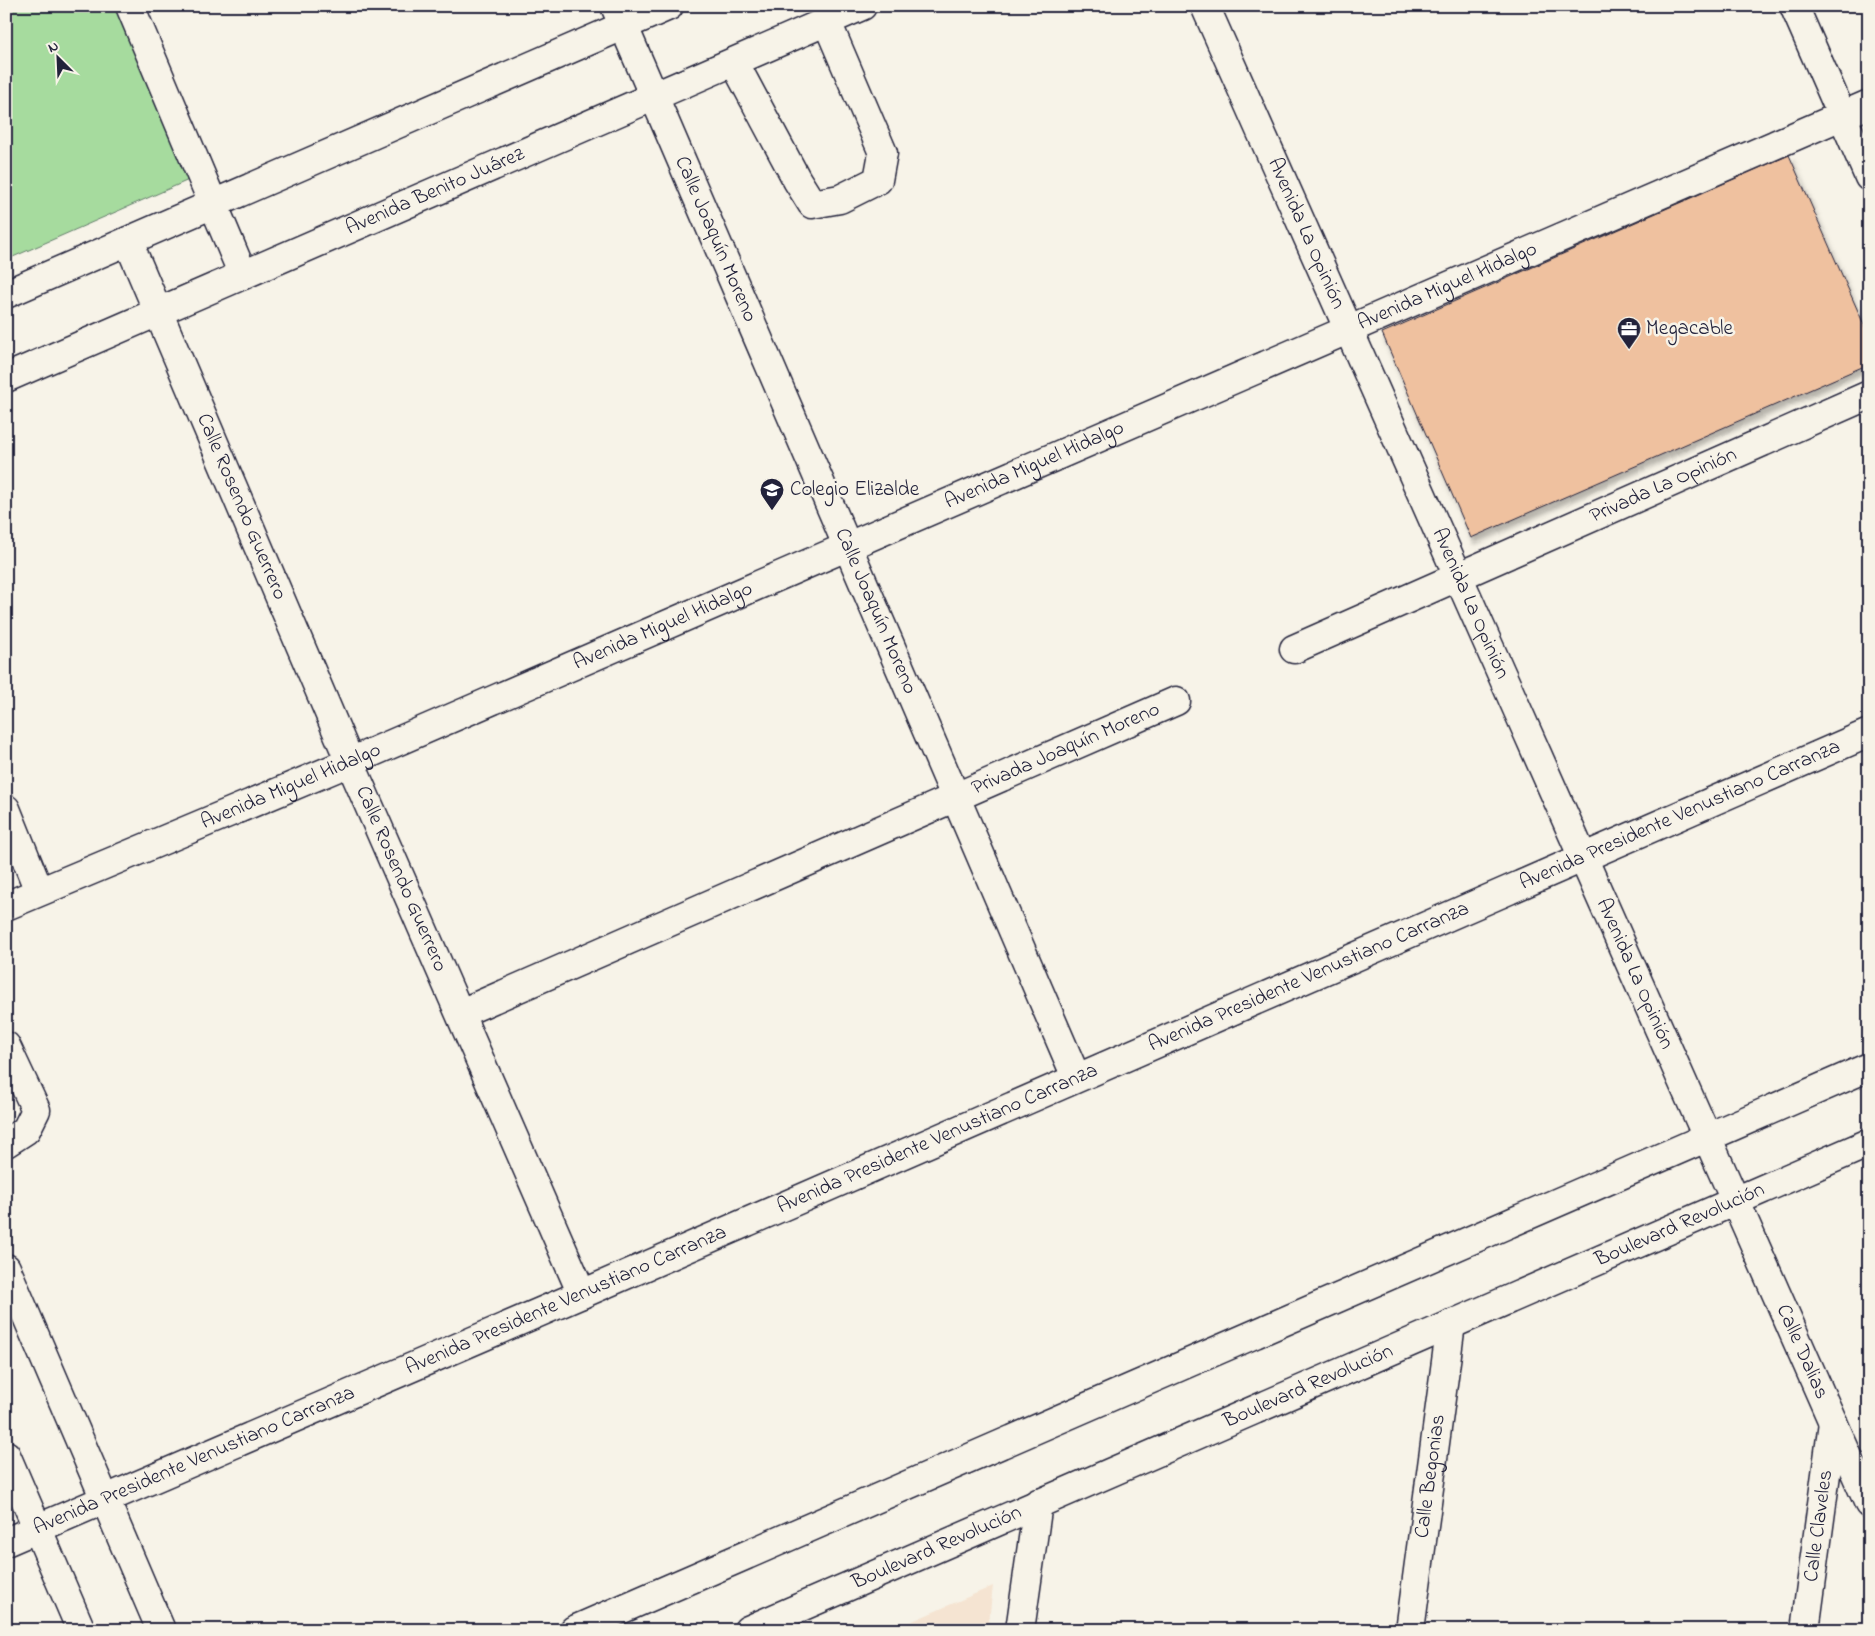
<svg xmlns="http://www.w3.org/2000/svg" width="1875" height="1636" viewBox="0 0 1875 1636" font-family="'Indie Flower',sans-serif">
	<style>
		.built { fill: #f5e4d2 }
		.green { fill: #a6db9e; stroke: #647e6c }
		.building { fill: #efc19f; stroke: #22223b; filter: url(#shadow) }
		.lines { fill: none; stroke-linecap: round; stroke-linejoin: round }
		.minor-casing { stroke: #22223b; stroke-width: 31 }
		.major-casing { stroke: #22223b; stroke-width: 31 }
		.minor { stroke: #f7f3e8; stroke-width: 28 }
		.major { stroke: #f7f3e8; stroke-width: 28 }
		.labels { text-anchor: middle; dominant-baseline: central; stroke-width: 5; stroke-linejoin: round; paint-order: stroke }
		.street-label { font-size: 21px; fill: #22223b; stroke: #f7f3e8 }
		.poi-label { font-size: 21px; fill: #22223b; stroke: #f7f3e8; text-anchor: start }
	</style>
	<defs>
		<filter id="shadow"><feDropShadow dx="3" dy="5.5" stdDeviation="2.5" flood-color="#0004"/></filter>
	</defs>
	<rect width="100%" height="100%" fill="#f7f3e8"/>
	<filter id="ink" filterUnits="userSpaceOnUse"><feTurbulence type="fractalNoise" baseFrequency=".02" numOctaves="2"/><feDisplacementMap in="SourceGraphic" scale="10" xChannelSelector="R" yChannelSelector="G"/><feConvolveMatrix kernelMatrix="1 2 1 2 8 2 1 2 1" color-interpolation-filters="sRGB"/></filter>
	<g filter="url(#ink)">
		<polygon class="built" points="993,1586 988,1630 892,1630"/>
		<polygon class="green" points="6,6 116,6 191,179 6,260"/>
		<polygon class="building" points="1789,155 1869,336 1869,364 1471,538 1382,333"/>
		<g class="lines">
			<defs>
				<g id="minor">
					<polyline points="130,6 243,275"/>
					<path id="s1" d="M 615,6 L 1076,1077"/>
					<polyline points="734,62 797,180 812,204 840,199 878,180 883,153 827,22"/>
					<path id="s2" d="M 128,241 L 350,762 L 582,1294"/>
					<path id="s3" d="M 1294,649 L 1869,395"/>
					<polyline points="6,809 39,891"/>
					<path id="s4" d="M 6,906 L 350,762 L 1869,104"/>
					<path id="s5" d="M 461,1013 L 1176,701"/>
					<polyline points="6,1046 36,1110 26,1130 6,1143"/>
					<path id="s6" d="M 1735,1200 L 1869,1504"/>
					<polyline points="6,1268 161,1630"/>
					<polyline points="6,1455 81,1630"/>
					<path id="s7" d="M 6,1542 L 582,1294 L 1869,733"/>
					<polyline points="1020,1630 1038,1503"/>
					<path id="s8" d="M 1410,1630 L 1451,1324"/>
					<path id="s9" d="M 1805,1630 L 1833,1422"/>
				</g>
				<g id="major">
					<path id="s10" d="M 1205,6 L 1735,1200"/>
					<polyline points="1794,6 1869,177"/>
					<polyline points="6,294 669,6"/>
					<path id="s11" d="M 6,378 L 862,6"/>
					<polyline points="574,1630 1869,1067"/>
					<path id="s12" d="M 748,1630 L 1869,1143"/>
				</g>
			</defs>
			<use href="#minor" class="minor-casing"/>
			<use href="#major" class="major-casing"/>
			<use href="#minor" class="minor"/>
			<use href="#major" class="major"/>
		</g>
	</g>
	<defs>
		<symbol id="office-pin" viewBox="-11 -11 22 30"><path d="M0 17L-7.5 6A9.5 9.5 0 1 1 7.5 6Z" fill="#22223b" stroke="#f7f3e8"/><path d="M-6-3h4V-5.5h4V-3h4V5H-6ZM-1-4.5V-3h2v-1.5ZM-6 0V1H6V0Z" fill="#fff"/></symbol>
		<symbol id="school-pin" viewBox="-11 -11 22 30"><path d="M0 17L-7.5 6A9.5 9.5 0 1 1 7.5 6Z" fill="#22223b" stroke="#f7f3e8"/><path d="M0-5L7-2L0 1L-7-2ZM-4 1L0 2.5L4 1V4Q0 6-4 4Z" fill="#fff"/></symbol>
	</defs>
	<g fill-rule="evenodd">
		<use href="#office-pin" x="1615" y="315" width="28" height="38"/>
		<use href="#school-pin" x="758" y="476" width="28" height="38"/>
	</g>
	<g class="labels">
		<g class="street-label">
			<text stroke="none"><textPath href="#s11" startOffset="468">Avenida Benito Juárez</textPath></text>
			<text stroke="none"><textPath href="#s10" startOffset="249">Avenida La Opinión</textPath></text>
			<text stroke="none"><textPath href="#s1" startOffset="254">Calle Joaquín Moreno</textPath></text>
			<text stroke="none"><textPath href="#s4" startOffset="1569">Avenida Miguel Hidalgo</textPath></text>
			<text stroke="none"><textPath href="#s4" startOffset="1119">Avenida Miguel Hidalgo</textPath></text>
			<text stroke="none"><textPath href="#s3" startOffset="404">Privada La Opinión</textPath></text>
			<text stroke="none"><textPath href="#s2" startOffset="289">Calle Rosendo Guerrero</textPath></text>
			<text stroke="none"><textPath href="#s10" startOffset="654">Avenida La Opinión</textPath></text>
			<text stroke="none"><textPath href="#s1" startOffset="659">Calle Joaquín Moreno</textPath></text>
			<text stroke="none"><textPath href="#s4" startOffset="714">Avenida Miguel Hidalgo</textPath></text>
			<text stroke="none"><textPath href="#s5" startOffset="660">Privada Joaquín Moreno</textPath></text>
			<text stroke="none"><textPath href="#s4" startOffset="309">Avenida Miguel Hidalgo</textPath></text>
			<text stroke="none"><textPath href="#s7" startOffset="1825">Avenida Presidente Venustiano Carranza</textPath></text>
			<text stroke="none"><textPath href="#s2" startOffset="694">Calle Rosendo Guerrero</textPath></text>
			<text stroke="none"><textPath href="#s10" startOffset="1059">Avenida La Opinión</textPath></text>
			<text stroke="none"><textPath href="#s7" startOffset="1420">Avenida Presidente Venustiano Carranza</textPath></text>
			<text stroke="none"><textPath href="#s7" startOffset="1015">Avenida Presidente Venustiano Carranza</textPath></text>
			<text stroke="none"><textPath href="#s12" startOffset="1016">Boulevard Revolución</textPath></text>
			<text stroke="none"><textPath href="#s7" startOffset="610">Avenida Presidente Venustiano Carranza</textPath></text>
			<text stroke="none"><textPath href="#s6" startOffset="166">Calle Dalias</textPath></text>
			<text stroke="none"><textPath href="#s12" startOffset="611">Boulevard Revolución</textPath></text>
			<text stroke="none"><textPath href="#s7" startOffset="205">Avenida Presidente Venustiano Carranza</textPath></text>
			<text stroke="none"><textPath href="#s8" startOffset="155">Calle Begonias</textPath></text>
			<text stroke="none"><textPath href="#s9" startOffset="105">Calle Claveles</textPath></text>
			<text stroke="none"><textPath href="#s12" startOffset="206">Boulevard Revolución</textPath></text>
		</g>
		<g class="poi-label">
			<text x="1646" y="329">Megacable</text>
			<text x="790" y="490">Colegio Elizalde</text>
		</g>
	</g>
	<rect width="1875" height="1636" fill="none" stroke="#f7f3e8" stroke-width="25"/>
	<rect x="12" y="12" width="1850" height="1611" fill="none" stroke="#22223b" stroke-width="2" filter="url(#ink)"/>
	<g transform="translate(58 58) rotate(336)" stroke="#f7f3e8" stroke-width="4" paint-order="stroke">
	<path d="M0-4L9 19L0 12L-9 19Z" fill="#22223b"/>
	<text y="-8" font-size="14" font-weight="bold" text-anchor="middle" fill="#22223b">N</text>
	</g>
</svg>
